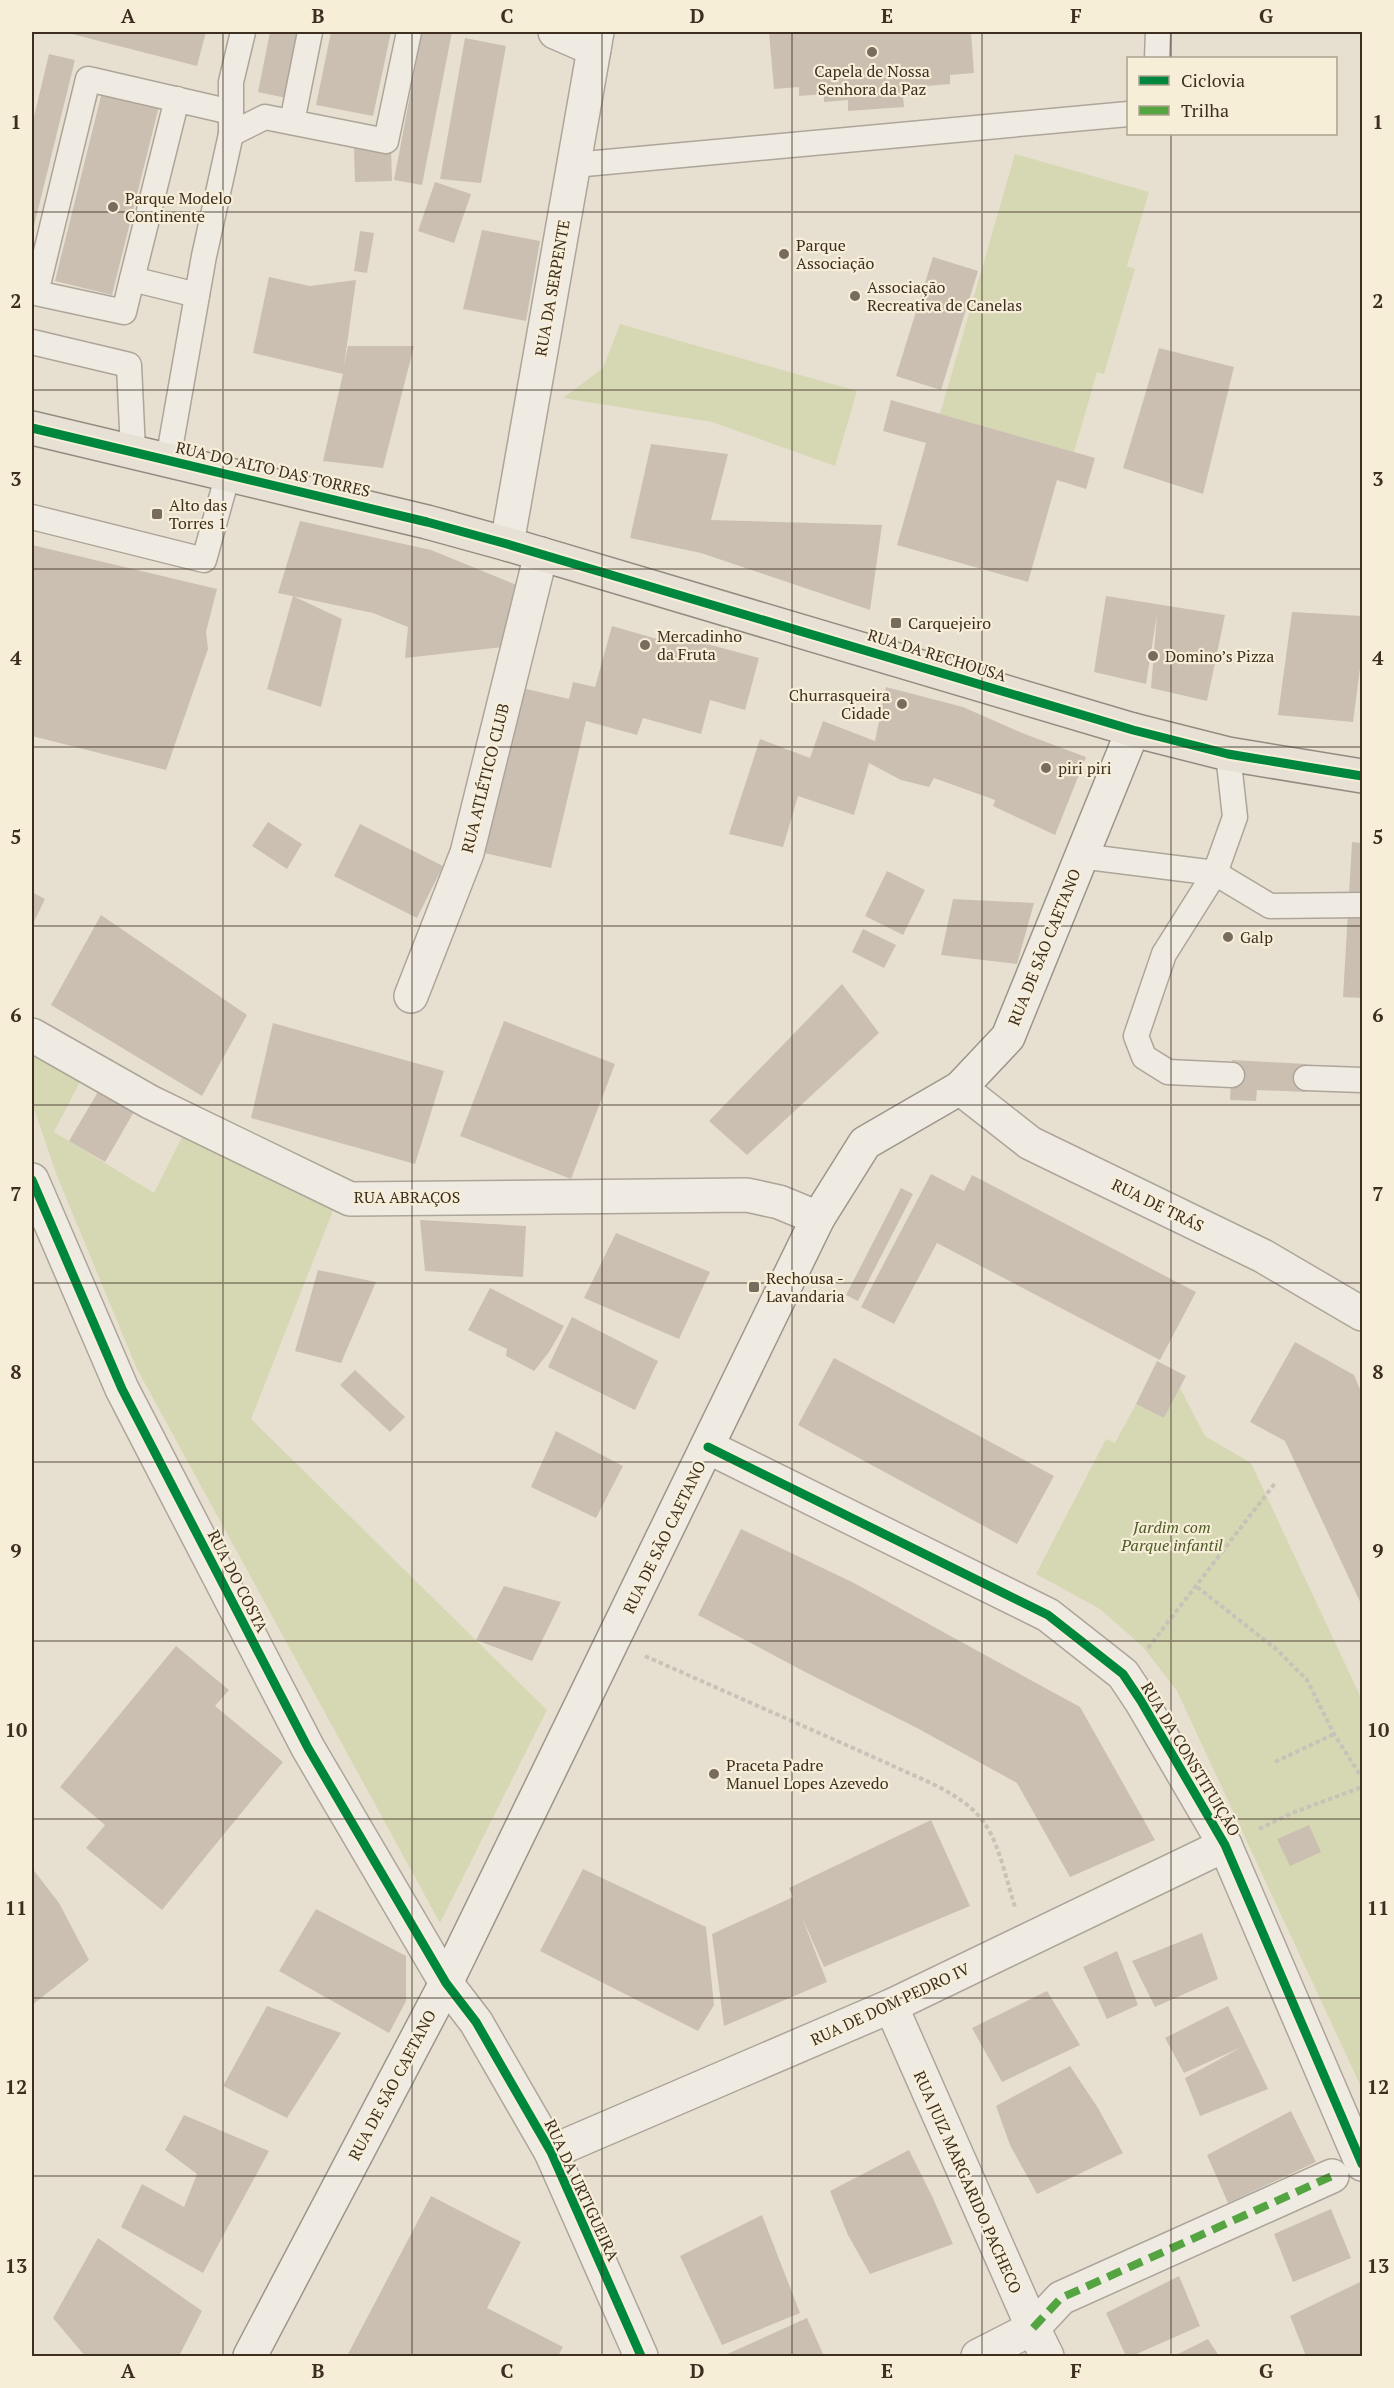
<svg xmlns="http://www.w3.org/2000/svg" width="1394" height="2388" viewBox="0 0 1394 2388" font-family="'PT Serif',serif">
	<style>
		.green { fill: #d6d7b3 }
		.building { fill: #cbbfb2 }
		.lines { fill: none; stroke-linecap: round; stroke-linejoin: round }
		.service-casing { stroke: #ada599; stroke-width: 27 }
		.pedestrian-casing { stroke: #ada599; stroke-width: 36 }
		.minor-casing { stroke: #ada599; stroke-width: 36 }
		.tertiary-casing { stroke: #ada599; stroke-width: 36 }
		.secondary-casing { stroke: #9c958a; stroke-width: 36 }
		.primary-casing { stroke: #928b80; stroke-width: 36 }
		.path { stroke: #c8c2b9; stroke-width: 4; stroke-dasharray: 4.5 3; stroke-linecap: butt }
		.service { stroke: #efebe3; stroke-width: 24 }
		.pedestrian { stroke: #efebe3; stroke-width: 33 }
		.minor { stroke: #efebe3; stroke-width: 33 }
		.tertiary { stroke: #efebe3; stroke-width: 33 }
		.secondary { stroke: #efebe3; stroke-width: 33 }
		.primary { stroke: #e6e1d4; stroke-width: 33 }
		.quiet { stroke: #54a441; stroke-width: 8; stroke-dasharray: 15 8; stroke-linecap: butt }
		.cycleway-casing { stroke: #f7eed8; stroke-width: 13 }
		.cycleway { stroke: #00873e; stroke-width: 9 }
		.grid { fill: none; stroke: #3d2e20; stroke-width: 1.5; stroke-opacity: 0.55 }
		.poi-dot { fill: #786c5e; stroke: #f7eed8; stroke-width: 2 }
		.labels { text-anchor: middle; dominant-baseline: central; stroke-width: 4.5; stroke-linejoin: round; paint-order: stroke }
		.poi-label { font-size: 16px; fill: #3d2e20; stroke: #f7eed8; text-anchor: start }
		.street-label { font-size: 16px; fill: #3d2e20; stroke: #f7eed8 }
		.park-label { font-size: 16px; font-style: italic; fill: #4d5a26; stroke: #f7eed8 }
		.neatline { fill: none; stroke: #3d2e20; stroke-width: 2 }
		.grid-label { font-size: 20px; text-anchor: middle; font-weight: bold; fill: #3d2e20 }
	</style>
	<rect width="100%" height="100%" fill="#e7e0d1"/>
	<g class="green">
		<polygon points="1015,154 1149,192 1127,266 1135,269 1104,374 1097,372 1074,452 940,414"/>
		<polygon points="620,324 857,391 835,466 712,422 563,398 603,368"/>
		<polygon points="32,1050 83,1076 54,1132 154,1193 185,1131 336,1203 251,1419 547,1710 440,1923 137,1369 57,1176 32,1103"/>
		<polygon points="1180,1388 1205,1436 1251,1463 1362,1700 1362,2089 1177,1691 1143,1647 1100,1609 1036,1574 1106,1439 1115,1443 1136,1404 1164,1418"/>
	</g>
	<g class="building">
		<polygon points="64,32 206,32 197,66"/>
		<polygon points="270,32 300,32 286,98 258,92"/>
		<polygon points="331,32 391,32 373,116 316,105"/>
		<polygon points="422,32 452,32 422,185 394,180"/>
		<polygon points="769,32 971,32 974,73 950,75 950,84 927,86 927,94 903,96 904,107 848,111 848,100 824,102 824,94 799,96 799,87 774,89"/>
		<polygon points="465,38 506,46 481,183 440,179"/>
		<polygon points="49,54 75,60 32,234 32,125"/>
		<polygon points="102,92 159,106 112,295 55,281"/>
		<polygon points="391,147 392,181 355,182 354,148"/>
		<polygon points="435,182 471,194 454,243 418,231"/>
		<polygon points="482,230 540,241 526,321 463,309"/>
		<polygon points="360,231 374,233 367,273 354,271"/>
		<polygon points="933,257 978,271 941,390 896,376"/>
		<polygon points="269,277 310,286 356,280 344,366 348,346 414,346 383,468 323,461 343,374 253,353"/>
		<polygon points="1159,348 1234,367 1203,494 1123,468"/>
		<polygon points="891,400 1095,458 1086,489 1057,480 1028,582 897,545 926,443 883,431"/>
		<polygon points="651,444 728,454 711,520 882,525 870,610 701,553 630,538"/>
		<polygon points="300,521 431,550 519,586 503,647 405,658 408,627 373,613 278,593"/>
		<polygon points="32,545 217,589 206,632 208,649 166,770 32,736"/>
		<polygon points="293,596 342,619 321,707 267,689"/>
		<polygon points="1106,596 1225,615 1207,701 1151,688 1157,614 1146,684 1094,672"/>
		<polygon points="1292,612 1362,616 1362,653 1353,722 1278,715"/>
		<polygon points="612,626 664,641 666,633 759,658 745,710 710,700 701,734 643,718 637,735 586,721 551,868 475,851 514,686 569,699 573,682 595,687"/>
		<polygon points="886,687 963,707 1022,733 1086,757 1055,835 993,806 995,800 934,778 929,787 901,780 869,763 854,815 798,796 783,847 729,834 760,739 810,758 823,721 875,741"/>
		<polygon points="268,822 302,844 287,869 252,846"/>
		<polygon points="360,824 443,866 417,918 334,876"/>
		<polygon points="1352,842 1362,843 1362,998 1343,997"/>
		<polygon points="887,871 925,890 903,935 865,916"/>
		<polygon points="32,892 45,899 32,926"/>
		<polygon points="953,899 1034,903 1017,964 941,955"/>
		<polygon points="101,915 247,1015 202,1096 51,1005"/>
		<polygon points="863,929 896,945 884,968 852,952"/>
		<polygon points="842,984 879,1033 747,1155 709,1121"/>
		<polygon points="504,1021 615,1064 571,1179 460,1136"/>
		<polygon points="273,1023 444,1071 415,1164 251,1118"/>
		<polygon points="1232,1060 1306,1064 1305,1092 1257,1090 1256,1101 1230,1100"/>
		<polygon points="102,1085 138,1105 105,1162 69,1141"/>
		<polygon points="931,1174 964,1191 972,1175 1196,1292 1160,1360 937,1243 894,1324 861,1307"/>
		<polygon points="901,1188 913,1194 858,1301 846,1295"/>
		<polygon points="420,1220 526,1226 523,1277 425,1271"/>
		<polygon points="616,1233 710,1272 679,1339 584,1298"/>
		<polygon points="318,1270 376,1282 341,1363 295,1351"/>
		<polygon points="490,1288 564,1326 549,1352 534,1371 506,1356 507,1349 468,1330"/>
		<polygon points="572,1317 658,1361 635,1410 548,1367"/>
		<polygon points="1295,1342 1354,1375 1362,1394 1362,1606 1285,1441 1250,1422"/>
		<polygon points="834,1358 1054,1476 1017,1544 798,1425"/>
		<polygon points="1157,1361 1186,1376 1164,1418 1136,1404"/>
		<polygon points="355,1370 405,1417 390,1432 340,1385"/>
		<polygon points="556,1431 623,1466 596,1518 531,1487"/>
		<polygon points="741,1529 854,1583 1080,1707 1155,1840 1070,1877 1017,1783 917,1728 807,1673 698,1615"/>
		<polygon points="504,1586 561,1602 532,1661 476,1640"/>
		<polygon points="176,1646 229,1690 215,1706 283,1762 162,1910 86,1848 105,1825 60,1787"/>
		<polygon points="931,1820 970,1906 824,1967 801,1915 827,1982 724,2026 712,1934 793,1897 789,1888"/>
		<polygon points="1309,1825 1321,1852 1290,1866 1277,1839"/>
		<polygon points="32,1868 59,1903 89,1960 32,2005"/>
		<polygon points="583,1869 706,1927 714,2005 698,2031 540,1951"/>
		<polygon points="316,1909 406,1956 406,2001 389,2033 279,1971"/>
		<polygon points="1202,1933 1218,1979 1155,2007 1132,1961"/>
		<polygon points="1117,1951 1138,2005 1107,2019 1083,1967"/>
		<polygon points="1047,1991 1080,2045 1002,2082 972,2028"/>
		<polygon points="267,2006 341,2033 287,2118 223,2086"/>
		<polygon points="1228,2006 1268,2089 1200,2116 1185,2078 1242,2047 1184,2073 1165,2038"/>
		<polygon points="1070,2066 1098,2108 1123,2153 1037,2194 1010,2145 996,2106"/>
		<polygon points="1291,2111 1316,2162 1228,2203 1207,2155"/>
		<polygon points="184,2115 269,2151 203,2273 121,2227 142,2184 184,2207 197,2174 165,2150"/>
		<polygon points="909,2150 932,2196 953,2244 870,2274 848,2235 830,2191"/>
		<polygon points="431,2196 521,2242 487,2308 563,2347 558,2356 347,2356"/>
		<polygon points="1331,2209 1351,2258 1293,2282 1274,2234"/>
		<polygon points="762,2215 800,2313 722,2345 680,2256"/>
		<polygon points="98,2238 202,2311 179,2356 85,2356 53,2318"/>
		<polygon points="1179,2276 1200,2326 1132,2356 1126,2356 1106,2313"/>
		<polygon points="1362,2281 1362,2356 1306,2356 1290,2316"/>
		<polygon points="807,2318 824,2356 723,2356"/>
		<polygon points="1208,2339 1219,2356 1174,2356"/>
	</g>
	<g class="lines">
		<defs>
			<g id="service">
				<polyline points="1157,58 1158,32"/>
				<polyline points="292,122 310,32"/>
				<polyline points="231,134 265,117 386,141 409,32"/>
				<polyline points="574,165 1128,114"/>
				<polyline points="132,279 177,99"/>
				<polyline points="197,295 132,279 124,312 36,293 88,79 231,112"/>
				<polyline points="32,342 129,365 133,451"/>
				<polyline points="168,460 204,256 231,134 231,82 243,32"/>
				<polyline points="32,517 204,560 228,474"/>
				<polyline points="1228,754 1235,817 1215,873 1164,954 1136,1036 1144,1057 1168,1072 1232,1075"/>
				<polyline points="1080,856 1215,873 1270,906 1362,905"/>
				<polyline points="1306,1078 1362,1080"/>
			</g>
			<polyline id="pedestrian" points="1033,2328 1061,2298 1332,2176"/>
			<g id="minor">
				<polyline points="555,32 594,49"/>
				<polyline points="411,996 467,853 541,554"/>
				<polyline points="32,1035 150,1102 350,1199 747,1195 779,1202 818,1218"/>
				<polyline points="960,1088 1030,1143 1263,1256 1362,1314"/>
				<polyline points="708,1447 1048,1615 1123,1674 1141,1701 1225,1845 1362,2164"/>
				<polyline points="891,2006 1033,2328 1047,2356"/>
				<polyline points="551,2152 891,2006 1225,1845"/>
				<polyline points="978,2356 1033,2328"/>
			</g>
			<g id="tertiary">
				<polyline points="507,544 597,32"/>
				<polyline points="32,1180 122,1389 308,1748 446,1983 476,2022 551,2152 641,2356"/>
			</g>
			<polyline id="secondary" points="250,2356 446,1983 818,1218 865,1143 960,1088 1008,1037 1133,730"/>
			<polyline id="primary" points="32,428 427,522 507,544 1133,730 1228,754 1362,776"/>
		</defs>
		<use href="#service" class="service-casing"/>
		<use href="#pedestrian" class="pedestrian-casing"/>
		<use href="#minor" class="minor-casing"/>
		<use href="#tertiary" class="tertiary-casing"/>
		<use href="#secondary" class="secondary-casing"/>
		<use href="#primary" class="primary-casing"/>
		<g class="path">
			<polyline points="1197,1587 1276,1649 1307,1680 1334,1734 1362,1778"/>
			<polyline points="1148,1648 1276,1482"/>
			<path d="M 645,1656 L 889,1764 C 922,1780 967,1794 987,1827 C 1000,1848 1007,1882 1015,1907"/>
			<polyline points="1275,1762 1334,1734"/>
			<polyline points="1259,1829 1292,1813 1362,1787"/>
		</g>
		<use href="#service" class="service"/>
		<use href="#pedestrian" class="pedestrian"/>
		<use href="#minor" class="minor"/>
		<use href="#tertiary" class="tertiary"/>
		<use href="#secondary" class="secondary"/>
		<use href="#primary" class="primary"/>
		<polyline class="quiet" points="1033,2328 1061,2298 1332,2176"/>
		<defs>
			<g id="cycleway">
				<polyline points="32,428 427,522 507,544 1133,730 1228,754 1362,776"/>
				<polyline points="32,1180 122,1389 308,1748 446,1983 476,2022 551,2152 641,2356"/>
				<polyline points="708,1447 1048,1615 1123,1674 1141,1701 1225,1845 1362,2164"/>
			</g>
		</defs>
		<use href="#cycleway" class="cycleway-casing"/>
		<use href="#cycleway" class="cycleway"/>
	</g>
	<path class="grid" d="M 223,32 L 223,2356M 412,32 L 412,2356M 602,32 L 602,2356M 792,32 L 792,2356M 982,32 L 982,2356M 1171,32 L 1171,58M 1171,134 L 1171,2356M 32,212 L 1362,212M 32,390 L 1362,390M 32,569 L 1362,569M 32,747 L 1362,747M 32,926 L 1362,926M 32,1105 L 1362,1105M 32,1283 L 1362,1283M 32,1462 L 1362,1462M 32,1641 L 1362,1641M 32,1819 L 1362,1819M 32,1998 L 1362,1998M 32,2176 L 1362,2176"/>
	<g class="poi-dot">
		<circle cx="872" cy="52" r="6"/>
		<circle cx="113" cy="207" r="6"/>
		<circle cx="784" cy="254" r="6"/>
		<circle cx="855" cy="296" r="6"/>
		<rect x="151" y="508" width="12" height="12" rx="3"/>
		<rect x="890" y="617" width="12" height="12" rx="3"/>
		<circle cx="645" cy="645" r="6"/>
		<circle cx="1153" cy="656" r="6"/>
		<circle cx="902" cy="704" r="6"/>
		<circle cx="1046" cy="768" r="6"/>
		<circle cx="1228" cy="937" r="6"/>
		<rect x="748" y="1281" width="12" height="12" rx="3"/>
		<circle cx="714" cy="1774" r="6"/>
	</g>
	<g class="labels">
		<g class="poi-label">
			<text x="872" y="71" text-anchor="middle">Capela de Nossa<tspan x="872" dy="18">Senhora da Paz</tspan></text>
			<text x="125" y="198">Parque Modelo<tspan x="125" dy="18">Continente</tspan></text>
			<text x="796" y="245">Parque<tspan x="796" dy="18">Associação</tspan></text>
			<text x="867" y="287">Associação<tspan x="867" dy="18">Recreativa de Canelas</tspan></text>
			<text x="169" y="505">Alto das<tspan x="169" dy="18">Torres 1</tspan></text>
			<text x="908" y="623">Carquejeiro</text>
			<text x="657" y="636">Mercadinho<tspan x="657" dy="18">da Fruta</tspan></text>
			<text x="1165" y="656">Domino’s Pizza</text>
			<text x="890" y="695" text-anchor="end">Churrasqueira<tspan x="890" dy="18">Cidade</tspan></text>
			<text x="1058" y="768">piri piri</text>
			<text x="1240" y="937">Galp</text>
			<text x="766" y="1278">Rechousa -<tspan x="766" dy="18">Lavandaria</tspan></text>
			<text x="726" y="1765">Praceta Padre<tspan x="726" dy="18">Manuel Lopes Azevedo</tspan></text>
		</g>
		<g class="street-label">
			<text transform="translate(552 288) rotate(-80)">RUA DA SERPENTE</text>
			<text transform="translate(273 469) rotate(13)">RUA DO ALTO DAS TORRES</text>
			<text transform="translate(937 655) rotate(17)">RUA DA RECHOUSA</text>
			<text transform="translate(485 778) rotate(-76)">RUA ATLÉTICO CLUB</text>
			<text transform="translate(1044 947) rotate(-68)">RUA DE SÃO CAETANO</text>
			<text x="407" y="1197">RUA ABRAÇOS</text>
			<text transform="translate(1158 1205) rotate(26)">RUA DE TRÁS</text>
			<text transform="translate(664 1537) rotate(-64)">RUA DE SÃO CAETANO</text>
			<text transform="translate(238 1581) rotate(63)">RUA DO COSTA</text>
			<text transform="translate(1191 1759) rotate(59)">RUA DA CONSTITUIÇÃO</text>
			<text transform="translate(890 2004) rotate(-25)">RUA DE DOM PEDRO IV</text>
			<text transform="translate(392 2085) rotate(-62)">RUA DE SÃO CAETANO</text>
			<text transform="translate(968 2182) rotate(66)">RUA JUIZ MARGARIDO PACHECO</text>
			<text transform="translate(582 2190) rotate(65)">RUA DA URTIGUEIRA</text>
		</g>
		<g class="park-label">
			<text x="1172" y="1527">Jardim com<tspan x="1172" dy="18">Parque infantil</tspan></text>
		</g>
	</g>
	<rect width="1394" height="2388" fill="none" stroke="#f7eed8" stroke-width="66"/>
	<rect x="1127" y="57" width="210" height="78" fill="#f7eed8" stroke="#ada18e" stroke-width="1.5"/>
	<rect x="1139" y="76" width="30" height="9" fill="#00873e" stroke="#ada18e" stroke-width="1.5"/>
	<text x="1181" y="87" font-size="18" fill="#3d2e20">Ciclovia</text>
	<rect x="1139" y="106" width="30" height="9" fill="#54a441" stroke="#ada18e" stroke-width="1.5"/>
	<text x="1181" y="117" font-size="18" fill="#3d2e20">Trilha</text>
	<rect x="33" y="33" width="1328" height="2322" class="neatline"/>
	<g class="grid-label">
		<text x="128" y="23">A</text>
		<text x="318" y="23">B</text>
		<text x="507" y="23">C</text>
		<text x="697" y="23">D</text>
		<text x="887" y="23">E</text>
		<text x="1076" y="23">F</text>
		<text x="1266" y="23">G</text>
		<text x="16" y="129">1</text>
		<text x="1378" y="129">1</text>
		<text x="16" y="308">2</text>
		<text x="1378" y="308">2</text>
		<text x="16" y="486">3</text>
		<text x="1378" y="486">3</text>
		<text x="16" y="665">4</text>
		<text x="1378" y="665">4</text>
		<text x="16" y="844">5</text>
		<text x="1378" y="844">5</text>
		<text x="16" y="1022">6</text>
		<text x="1378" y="1022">6</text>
		<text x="16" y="1201">7</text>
		<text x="1378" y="1201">7</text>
		<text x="16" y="1379">8</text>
		<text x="1378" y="1379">8</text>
		<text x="16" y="1558">9</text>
		<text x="1378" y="1558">9</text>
		<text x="16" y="1737">10</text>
		<text x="1378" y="1737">10</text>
		<text x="16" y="1915">11</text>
		<text x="1378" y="1915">11</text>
		<text x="16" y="2094">12</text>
		<text x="1378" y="2094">12</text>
		<text x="16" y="2273">13</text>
		<text x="1378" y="2273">13</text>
		<text x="128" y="2378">A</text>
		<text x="318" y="2378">B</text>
		<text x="507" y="2378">C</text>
		<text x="697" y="2378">D</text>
		<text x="887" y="2378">E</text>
		<text x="1076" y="2378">F</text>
		<text x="1266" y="2378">G</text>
	</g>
</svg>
